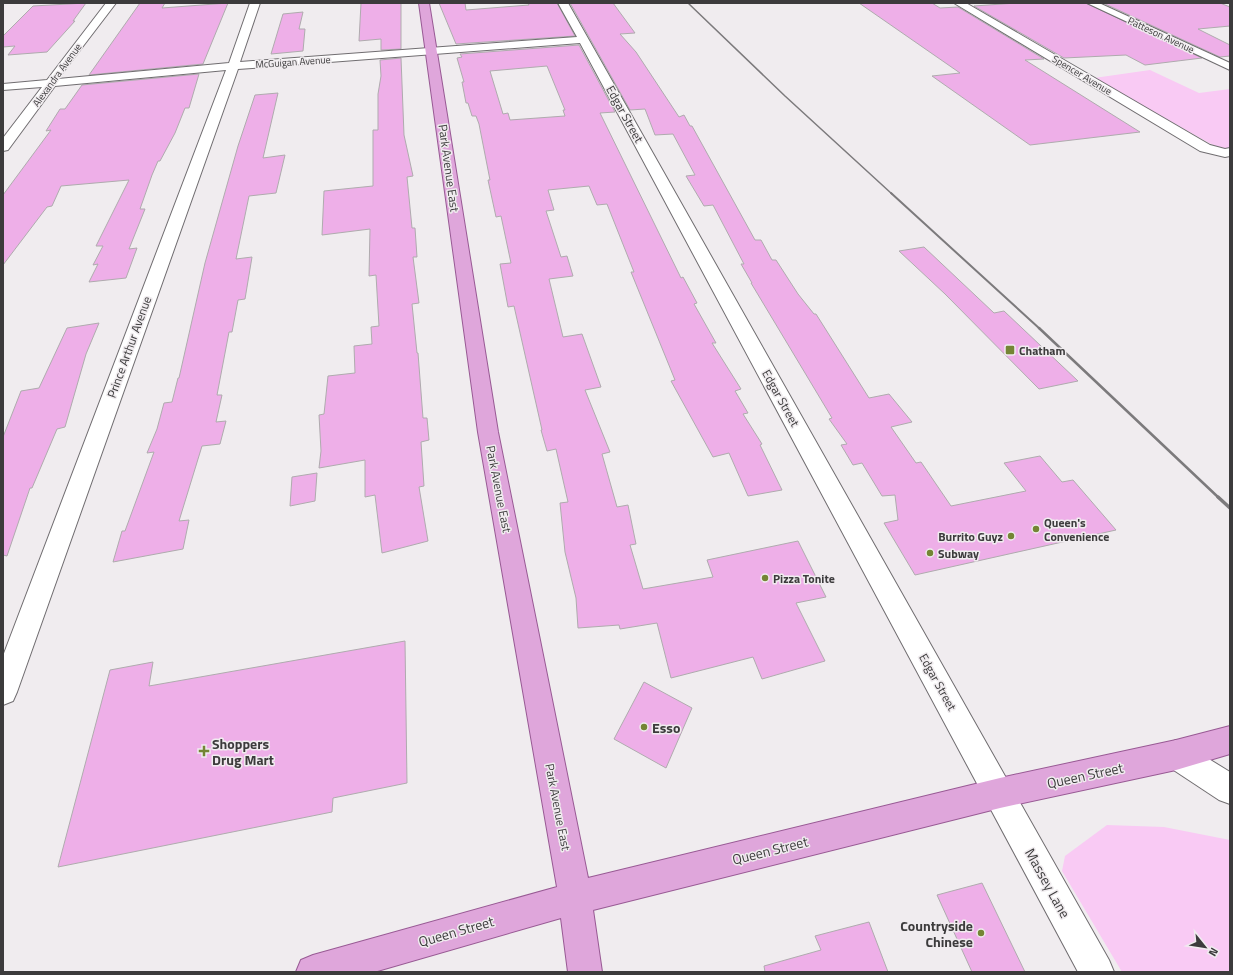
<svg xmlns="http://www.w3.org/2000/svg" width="1233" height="975" viewBox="0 0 1233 975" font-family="'Titillium Web',sans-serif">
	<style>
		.green { fill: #f9caf4 }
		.building { fill: #eeafe8; stroke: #afabae; fill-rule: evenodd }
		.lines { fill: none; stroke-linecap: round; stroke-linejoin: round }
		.minor-casing { stroke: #706d70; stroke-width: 2 }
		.major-casing { stroke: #985a94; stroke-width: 2 }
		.minor { fill: #fff; fill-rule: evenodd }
		.major { fill: #dfa6db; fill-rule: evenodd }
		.rail-far3 { stroke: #7c7a7c; stroke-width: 1.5 }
		.rail-far2 { stroke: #7c7a7c; stroke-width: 2 }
		.rail-far1 { stroke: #7c7a7c; stroke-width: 2.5 }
		.rail { stroke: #7c7a7c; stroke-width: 3.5 }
		.poi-dot { fill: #748534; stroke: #f0ecef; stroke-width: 1.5 }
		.labels { text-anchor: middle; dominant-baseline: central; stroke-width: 3; stroke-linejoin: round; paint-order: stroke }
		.far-street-label { font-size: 10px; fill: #3c3b3c; stroke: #f0ecef }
		.street-label { font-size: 12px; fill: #3c3b3c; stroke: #f0ecef }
		.poi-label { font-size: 12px; font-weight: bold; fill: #3c3b3c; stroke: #f0ecef; text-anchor: start }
		.near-poi-label { font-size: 14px; font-weight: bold; fill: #3c3b3c; stroke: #f0ecef; text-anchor: start }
		.near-street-label { font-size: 14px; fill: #3c3b3c; stroke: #f0ecef }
	</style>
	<rect width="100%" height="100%" fill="#f0ecef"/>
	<g class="green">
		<polygon points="1150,70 1199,93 1230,89 1230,149 1221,148 1209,143 1094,78"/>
		<polygon points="1107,825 1164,827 1230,840 1230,972 1122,972 1062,871 1065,856"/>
	</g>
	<g class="building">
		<polygon points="86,3 73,21 75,21 47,52 8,55 15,46 3,47 3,36 33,6"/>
		<polygon points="140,3 165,3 162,8 228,3 203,64 89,75"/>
		<polygon points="361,3 401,3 401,49 381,50 381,39 359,41"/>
		<polygon points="439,3 465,3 466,10 529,5 528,3 557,3 575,36 456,44"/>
		<polygon points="570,3 613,3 635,33 620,34 636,52 679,117 684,115 690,126 692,126 755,240 761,240 772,260 776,260 798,294 814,314 816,314 869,398 889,394 912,422 891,427 916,463 921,462 951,506 1026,491 1004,463 1040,456 1062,482 1073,480 1116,530 915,575 884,523 898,520 895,495 882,496 862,463 853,465 841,445 847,444 829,419 832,418 751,283 752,283 741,264 744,264 713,205 704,206 686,176 695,175 673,134 655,135 645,109 630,110"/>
		<polygon points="859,3 932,3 940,8 958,7 1044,59 1025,60 1140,132 1030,145 932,76 960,73"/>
		<polygon points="1016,3 1086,3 1202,58 1145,65 1126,55 1064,58 974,6"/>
		<polygon points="1103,3 1220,3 1230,7 1230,26 1198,29 1230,45 1230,56 1220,57"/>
		<polygon points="303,12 299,29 305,29 303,51 271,54 283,14"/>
		<path d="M 579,45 L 615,112 L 600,113 L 681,278 L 683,277 L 697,303 L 694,304 L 716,343 L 712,343 L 741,389 L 735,391 L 748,413 L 743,414 L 762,444 L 760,445 L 782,490 L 748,496 L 729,453 L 713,457 L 671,381 L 675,380 L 631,272 L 634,272 L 607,204 L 597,205 L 589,186 L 548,190 L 554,210 L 546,211 L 561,257 L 567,256 L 573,276 L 549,279 L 563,337 L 582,334 L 601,387 L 585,390 L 610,452 L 602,454 L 617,507 L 628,505 L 636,544 L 630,545 L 643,589 L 713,577 L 707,560 L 798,541 L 826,597 L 796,603 L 825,661 L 762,679 L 753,657 L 671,678 L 657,623 L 620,629 L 619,625 L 578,628 L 576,598 L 565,552 L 560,503 L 568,502 L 556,449 L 547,451 L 541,430 L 542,430 L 514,306 L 508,307 L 500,264 L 511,263 L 501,216 L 496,217 L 488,180 L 490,180 L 479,124 L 476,116 L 472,116 L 468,103 L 466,103 L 462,82 L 464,82 L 457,58 L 462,57 L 460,54 ZM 547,66 L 565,110 L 563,110 L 565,116 L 510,120 L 508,113 L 503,114 L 490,71 Z"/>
		<polygon points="401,58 404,135 413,176 407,177 412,228 415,228 417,257 413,257 419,303 412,304 417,353 418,353 423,418 427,418 429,440 421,442 424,486 419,487 428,541 382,553 375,495 365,497 365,460 319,468 321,451 319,415 324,414 328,376 355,373 354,346 372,344 371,327 379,326 376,275 369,276 370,229 322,235 324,191 373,186 373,130 378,130 378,94 381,76 380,60"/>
		<polygon points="199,74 189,108 185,108 175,133 160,161 158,161 152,175 140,209 145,209 129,249 137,248 126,278 89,282 98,264 93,265 103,246 96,246 129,180 61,186 52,206 47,207 3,265 3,195 51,130 46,131 60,109 65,109 82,85"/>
		<polygon points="278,93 263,158 285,155 276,193 249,196 236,259 252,257 245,299 238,300 232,332 229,332 217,395 222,395 216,422 226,421 220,444 202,446 179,521 189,520 183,549 113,562 122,531 125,531 154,452 147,453 157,429 164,403 172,402 178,378 179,378 205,263 238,146 255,95"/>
		<polygon points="924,247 994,313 1004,311 1078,381 1039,389 945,294 899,251"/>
		<polygon points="99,323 86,354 65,427 57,429 32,488 30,488 7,556 3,555 3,437 21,391 39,388 67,328"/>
		<polygon points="317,473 315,501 290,506 292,477"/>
		<polygon points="405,641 407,783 333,798 332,812 58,867 110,670 153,662 149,686"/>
		<polygon points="644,682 692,708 666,768 614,739"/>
		<polygon points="982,883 1025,972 972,972 937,895"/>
		<polygon points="869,922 888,972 765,972 764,966 821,950 815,936"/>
	</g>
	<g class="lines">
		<defs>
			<g id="minor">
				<polygon points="106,3 116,3 58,79 229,63 250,3 260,3 240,62 577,37 558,3 568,3 1109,960 1114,972 1078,972 580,43 238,69 17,692 13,701 3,705 3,656 226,70 55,86 8,150 3,151 3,138 42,87 3,90 3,84 47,80"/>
				<polygon points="954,3 966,3 1210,145 1225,149 1230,148 1230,156 1225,157 1200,151"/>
				<polygon points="1087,3 1099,3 1230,63 1230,70"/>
				<polygon points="1176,740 1186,745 1230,772 1230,804 1219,800 1166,765 1161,755 1166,745"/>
			</g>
			<polygon id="major" points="419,3 429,3 498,432 588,878 1000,778 1176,740 1230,726 1230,754 1176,770 1000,808 593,910 602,972 568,972 561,918 374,972 296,972 301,960 313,955 557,887 478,432"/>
		</defs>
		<use href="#minor" class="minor-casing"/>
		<use href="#major" class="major-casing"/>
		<use href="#minor" class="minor"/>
		<use href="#major" class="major"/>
		<polyline class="rail-far3" points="688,3 785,96 892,194"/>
		<polyline class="rail-far2" points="891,193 1040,329"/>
		<polyline class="rail-far1" points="1039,328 1219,498"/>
		<polyline class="rail" points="1218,497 1230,508"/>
	</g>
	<g class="poi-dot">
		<rect x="1005" y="345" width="10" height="10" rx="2"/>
		<circle cx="1036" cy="529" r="4"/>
		<circle cx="1011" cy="536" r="4"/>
		<circle cx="930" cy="553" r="4"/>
		<circle cx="765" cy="578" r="4"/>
		<circle cx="644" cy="727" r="4"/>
		<path d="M202 745h4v4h4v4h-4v4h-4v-4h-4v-4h4z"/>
		<circle cx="981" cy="933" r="4"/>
	</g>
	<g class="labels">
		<g class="far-street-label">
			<text transform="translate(1161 35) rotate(25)">Patteson Avenue</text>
			<text transform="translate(293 62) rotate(-4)">McGuigan Avenue</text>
			<text transform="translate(57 75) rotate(-54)">Alexandra Avenue</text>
			<text transform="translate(1082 75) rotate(31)">Spencer Avenue</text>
		</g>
		<g class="street-label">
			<text transform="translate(625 114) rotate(61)">Edgar Street</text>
			<text transform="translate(449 168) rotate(82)">Park Avenue East</text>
			<text transform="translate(129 347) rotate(-70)">Prince Arthur Avenue</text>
			<text transform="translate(781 398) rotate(61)">Edgar Street</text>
			<text transform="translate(499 489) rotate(79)">Park Avenue East</text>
			<text transform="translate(938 682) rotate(61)">Edgar Street</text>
			<text transform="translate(558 807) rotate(79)">Park Avenue East</text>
		</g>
		<g class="poi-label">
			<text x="1019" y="350">Chatham</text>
			<text x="1044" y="522">Queen's<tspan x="1044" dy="14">Convenience</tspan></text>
			<text x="1003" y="536" text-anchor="end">Burrito Guyz</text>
			<text x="938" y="553">Subway</text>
			<text x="773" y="578">Pizza Tonite</text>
		</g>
		<g class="near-poi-label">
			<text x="652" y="727">Esso</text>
			<text x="212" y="743">Shoppers<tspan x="212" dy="16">Drug Mart</tspan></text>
			<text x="973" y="925" text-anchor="end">Countryside<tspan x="973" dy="16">Chinese</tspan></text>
		</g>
		<g class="near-street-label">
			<text transform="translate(1085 775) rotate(-12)">Queen Street</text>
			<text transform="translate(770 850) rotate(-14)">Queen Street</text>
			<text transform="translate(1048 883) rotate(61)">Massey Lane</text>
			<text transform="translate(456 931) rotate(-16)">Queen Street</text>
		</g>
	</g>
	<rect width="1233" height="975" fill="none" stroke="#3c3b3c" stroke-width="8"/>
	<g transform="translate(1205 947) rotate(120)" stroke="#f0ecef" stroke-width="3" paint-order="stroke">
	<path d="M0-3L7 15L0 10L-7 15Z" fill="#3c3b3c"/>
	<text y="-6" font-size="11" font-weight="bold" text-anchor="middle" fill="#3c3b3c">N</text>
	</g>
</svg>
